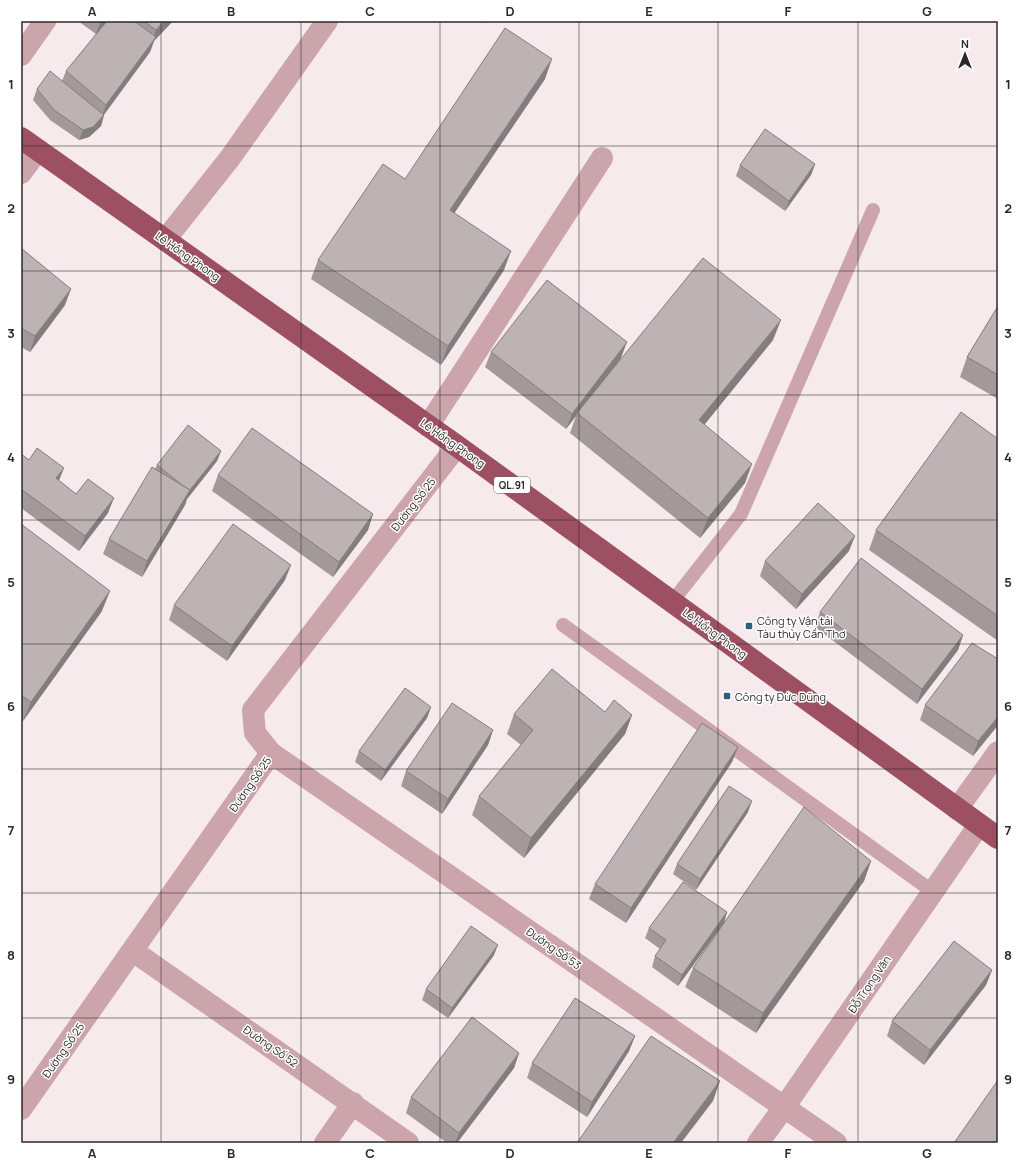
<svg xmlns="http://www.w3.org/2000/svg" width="1019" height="1164" viewBox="0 0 1019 1164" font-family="Manrope,sans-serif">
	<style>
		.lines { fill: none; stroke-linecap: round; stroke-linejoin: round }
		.lane { stroke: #cca5ac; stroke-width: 14 }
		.street { stroke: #cca5ac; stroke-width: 22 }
		.highway { stroke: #9d5061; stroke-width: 22 }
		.wall { fill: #a3999b }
		.shaded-wall { fill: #847d7e }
		.building { fill: #bdb2b4; stroke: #847d7e }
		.grid { fill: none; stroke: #2c2829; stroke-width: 1; stroke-opacity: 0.55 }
		.poi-dot { fill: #2e617e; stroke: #fff; stroke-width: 1.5 }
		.labels { text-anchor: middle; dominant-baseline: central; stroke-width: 3; stroke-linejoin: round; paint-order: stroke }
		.shield { fill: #fff; stroke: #6b6869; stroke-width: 1 }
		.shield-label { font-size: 10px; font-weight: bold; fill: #2c2829 }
		.street-label { font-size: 11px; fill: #2c2829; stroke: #fff }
		.poi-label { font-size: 11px; fill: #2c2829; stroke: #fff; text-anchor: start }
		.neatline { fill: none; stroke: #2c2829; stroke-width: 1.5 }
		.grid-label { font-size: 13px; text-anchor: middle; font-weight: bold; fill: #2c2829 }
	</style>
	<rect width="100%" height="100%" fill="#f6eaec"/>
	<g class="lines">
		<g class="lane">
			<polyline points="672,602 741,514 873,210"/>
			<polyline points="563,625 932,891"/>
		</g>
		<g class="street">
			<polyline points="21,55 45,21"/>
			<polyline points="21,173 38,150"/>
			<polyline points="165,240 230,158 327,21"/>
			<polyline points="428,426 602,158"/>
			<polyline points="271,753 836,1143"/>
			<polyline points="957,809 998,752"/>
			<polyline points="133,951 408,1143"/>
			<polyline points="21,1109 271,753 255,733 253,710 457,446"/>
			<polyline points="325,1143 353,1103"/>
			<polyline points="758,1143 785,1106 979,825"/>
		</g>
		<polyline class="highway" points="21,138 457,446 998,838"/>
	</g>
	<g class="wall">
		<polygon points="78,21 173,21 154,41 150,52 104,115 101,126 89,137 79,140 50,120 33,100 37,89 62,81 66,71 96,34"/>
		<polygon points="479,21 484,21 482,23"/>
		<polygon points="545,79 454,213 504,270 441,365 311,279 318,260 405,179"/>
		<polygon points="815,164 811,175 785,211 736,176 740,165"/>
		<polygon points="21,248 65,305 30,352 21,347"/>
		<polygon points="998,306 998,399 960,377 967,357"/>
		<polygon points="773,340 704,425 745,483 700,538 570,433 576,416 566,429 485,367 491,352 621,358 603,382"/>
		<polygon points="998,439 998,641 869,550 876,530"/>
		<polygon points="221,451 217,461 187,499 185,505 142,577 103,554 109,539 155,469 157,465"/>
		<polygon points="21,454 59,481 76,494 108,513 79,551 21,508"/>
		<polygon points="218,475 373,514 368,530 333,577 212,491"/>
		<polygon points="21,524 102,611 23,721 21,720"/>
		<polygon points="849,551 796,609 760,576 765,561"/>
		<polygon points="285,580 227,661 169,620 174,605"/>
		<polygon points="820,612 963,635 958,650 917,704 815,627"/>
		<polygon points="998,659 998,725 973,756 920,720 925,705"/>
		<polygon points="431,707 427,718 381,781 355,762 359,751"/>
		<polygon points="605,712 632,715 625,734 524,858 472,815 479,796 521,745 507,734 514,714"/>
		<polygon points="493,730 488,745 442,814 401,786 406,771"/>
		<polygon points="738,747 732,762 626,923 589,899 595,884"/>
		<polygon points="748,812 696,890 673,874 677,864"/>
		<polygon points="871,861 864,881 756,1033 685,987 693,968"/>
		<polygon points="727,912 724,923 678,986 652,967 655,956 660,949 645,938 649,928"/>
		<polygon points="494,955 448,1018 422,1000 426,989"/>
		<polygon points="992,970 986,985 924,1065 887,1036 892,1021"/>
		<polygon points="635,1036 629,1051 587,1117 527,1078 532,1063"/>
		<polygon points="519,1053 514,1068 457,1143 447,1143 406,1113 411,1097"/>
	</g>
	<g class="shaded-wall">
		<polygon points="101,21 109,21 96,34"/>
		<polygon points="164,21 173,21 154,41 150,52 102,117 104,115 101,126 89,137 79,140 83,130 101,119 106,105 151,43 156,30"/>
		<polygon points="552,59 545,79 443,230 450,210"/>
		<polygon points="815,164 811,175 785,211 789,201"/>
		<polygon points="511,251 504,270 441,365 448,346"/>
		<polygon points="71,289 65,305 30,352 35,336"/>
		<polygon points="781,320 773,340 692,440 699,420"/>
		<polygon points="627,342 621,358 578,414 577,413 576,416 566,429 572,414"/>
		<polygon points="221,451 217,461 187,499 185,505 142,577 147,561 189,491"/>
		<polygon points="752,464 745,483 700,538 708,518"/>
		<polygon points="64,468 58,483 56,478"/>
		<polygon points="114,498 108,513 79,551 85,536"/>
		<polygon points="373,514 368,530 333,577 339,562"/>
		<polygon points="855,536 849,551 796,609 802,594"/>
		<polygon points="291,565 285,580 227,661 232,646"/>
		<polygon points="110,591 102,611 23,721 31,702"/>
		<polygon points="963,635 958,650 917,704 922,689"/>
		<polygon points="431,707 427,718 381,781 385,770"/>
		<polygon points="632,715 625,734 524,858 531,838"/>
		<polygon points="998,717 998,725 973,756 978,741"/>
		<polygon points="493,730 488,745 442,814 448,799"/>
		<polygon points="738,747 732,762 626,923 631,908"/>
		<polygon points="752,801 748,812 696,890 700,879"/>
		<polygon points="871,861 864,881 756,1033 763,1013"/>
		<polygon points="727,912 724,923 678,986 682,975"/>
		<polygon points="498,945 494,955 448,1018 452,1008"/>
		<polygon points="992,970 986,985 924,1065 930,1050"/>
		<polygon points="635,1036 629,1051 587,1117 592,1102"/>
		<polygon points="519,1053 514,1068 457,1143 455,1143 459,1133"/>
		<polygon points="720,1081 713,1101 681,1143 673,1143"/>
	</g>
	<g class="building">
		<polygon points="107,21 134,21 156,37 106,105 66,71"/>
		<polygon points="144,21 164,21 156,30"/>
		<polygon points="505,28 552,59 450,210 511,251 448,346 318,260 383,164 405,179"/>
		<polygon points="50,71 104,115 93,127 83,130 54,110 37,89"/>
		<polygon points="765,129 815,164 789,201 740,165"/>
		<polygon points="21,248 71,289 35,336 21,328"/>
		<polygon points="703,258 781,320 699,420 752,464 708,518 577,413"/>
		<polygon points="547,280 627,342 572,414 491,352"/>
		<polygon points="998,306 998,375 967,357"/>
		<polygon points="961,412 998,439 998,616 876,530"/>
		<polygon points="188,425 221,451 190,490 182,485 157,465"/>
		<polygon points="252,428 373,514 339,562 218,475"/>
		<polygon points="37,448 64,468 56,478 76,494 88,479 114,498 85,536 21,489 21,454 29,460"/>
		<polygon points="152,467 190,490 147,561 109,539"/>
		<polygon points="818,503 855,536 802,594 765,561"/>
		<polygon points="21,524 110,591 31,702 21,695"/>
		<polygon points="233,524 291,565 232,646 174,605"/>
		<polygon points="861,558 963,635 922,689 820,612"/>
		<polygon points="972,643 998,659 998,717 978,741 925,705"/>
		<polygon points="552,669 605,712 614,700 632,715 531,838 479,796 533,730 514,714"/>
		<polygon points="405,688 431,707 385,770 359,751"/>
		<polygon points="452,703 493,730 448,799 406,771"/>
		<polygon points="702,723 738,747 631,908 595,884"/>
		<polygon points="729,786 752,801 700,879 677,864"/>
		<polygon points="804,807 871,861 763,1013 693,968"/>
		<polygon points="683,882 727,912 682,975 655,956 666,940 649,928"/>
		<polygon points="471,926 498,945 452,1008 426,989"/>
		<polygon points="954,941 992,970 930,1050 892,1021"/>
		<polygon points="575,998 635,1036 592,1102 532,1063"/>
		<polygon points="472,1017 519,1053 459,1133 411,1097"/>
		<polygon points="651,1036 720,1081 673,1143 577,1143"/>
		<polygon points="998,1080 998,1143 954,1143"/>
	</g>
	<path class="grid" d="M 161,21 L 161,1143M 301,21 L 301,1143M 440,21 L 440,1143M 579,21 L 579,1143M 718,21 L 718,1143M 858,21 L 858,1143M 21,146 L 998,146M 21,271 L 998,271M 21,395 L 998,395M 21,520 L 998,520M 21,644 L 998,644M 21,769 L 998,769M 21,893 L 998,893M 21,1018 L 998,1018"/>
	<g class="poi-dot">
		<rect x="745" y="622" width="8" height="8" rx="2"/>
		<rect x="723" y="692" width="8" height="8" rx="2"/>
	</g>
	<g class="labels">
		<rect class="shield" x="494" y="477" width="36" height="16" rx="3"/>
		<g class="shield-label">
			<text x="512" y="485">QL.91</text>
		</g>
		<g class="street-label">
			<text transform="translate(188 256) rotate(35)">Lê Hồng Phong</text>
			<text transform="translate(453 443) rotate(35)">Lê Hồng Phong</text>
			<text transform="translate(413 504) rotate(-52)">Đường Số 25</text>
			<text transform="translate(715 633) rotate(36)">Lê Hồng Phong</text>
			<text transform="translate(250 784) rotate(-55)">Đường Số 25</text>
			<text transform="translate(554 948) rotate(35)">Đường Số 53</text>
			<text transform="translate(869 984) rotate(-56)">Đỗ Trọng Văn</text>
			<text transform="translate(271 1046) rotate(35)">Đường Số 52</text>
			<text transform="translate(63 1050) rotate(-55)">Đường Số 25</text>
		</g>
		<g class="poi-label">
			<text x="757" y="620">Công ty Vận tải<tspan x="757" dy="13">Tàu thủy Cần Thơ</tspan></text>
			<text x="735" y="696">Công ty Đức Dũng</text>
		</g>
	</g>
	<rect width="1019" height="1164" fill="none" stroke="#ffffff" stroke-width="44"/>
	<g transform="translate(965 54)" stroke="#ffffff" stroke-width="3" paint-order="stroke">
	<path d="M0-3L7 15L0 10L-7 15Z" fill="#2c2829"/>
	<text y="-6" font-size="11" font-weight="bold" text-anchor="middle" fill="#2c2829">N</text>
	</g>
	<rect x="22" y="22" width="975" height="1120" class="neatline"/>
	<g class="grid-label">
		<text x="92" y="16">A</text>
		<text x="231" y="16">B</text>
		<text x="370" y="16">C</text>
		<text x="510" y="16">D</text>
		<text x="649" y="16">E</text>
		<text x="788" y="16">F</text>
		<text x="927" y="16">G</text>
		<text x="11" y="89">1</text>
		<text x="1008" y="89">1</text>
		<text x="11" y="213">2</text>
		<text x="1008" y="213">2</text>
		<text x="11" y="338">3</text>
		<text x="1008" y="338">3</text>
		<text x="11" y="462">4</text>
		<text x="1008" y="462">4</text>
		<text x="11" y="587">5</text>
		<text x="1008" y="587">5</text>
		<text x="11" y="711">6</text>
		<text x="1008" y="711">6</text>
		<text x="11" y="835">7</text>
		<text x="1008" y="835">7</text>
		<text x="11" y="960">8</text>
		<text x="1008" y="960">8</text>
		<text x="11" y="1084">9</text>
		<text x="1008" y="1084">9</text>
		<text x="92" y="1158">A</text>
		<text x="231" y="1158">B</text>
		<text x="370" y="1158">C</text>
		<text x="510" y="1158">D</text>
		<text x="649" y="1158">E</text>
		<text x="788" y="1158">F</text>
		<text x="927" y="1158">G</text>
	</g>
</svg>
